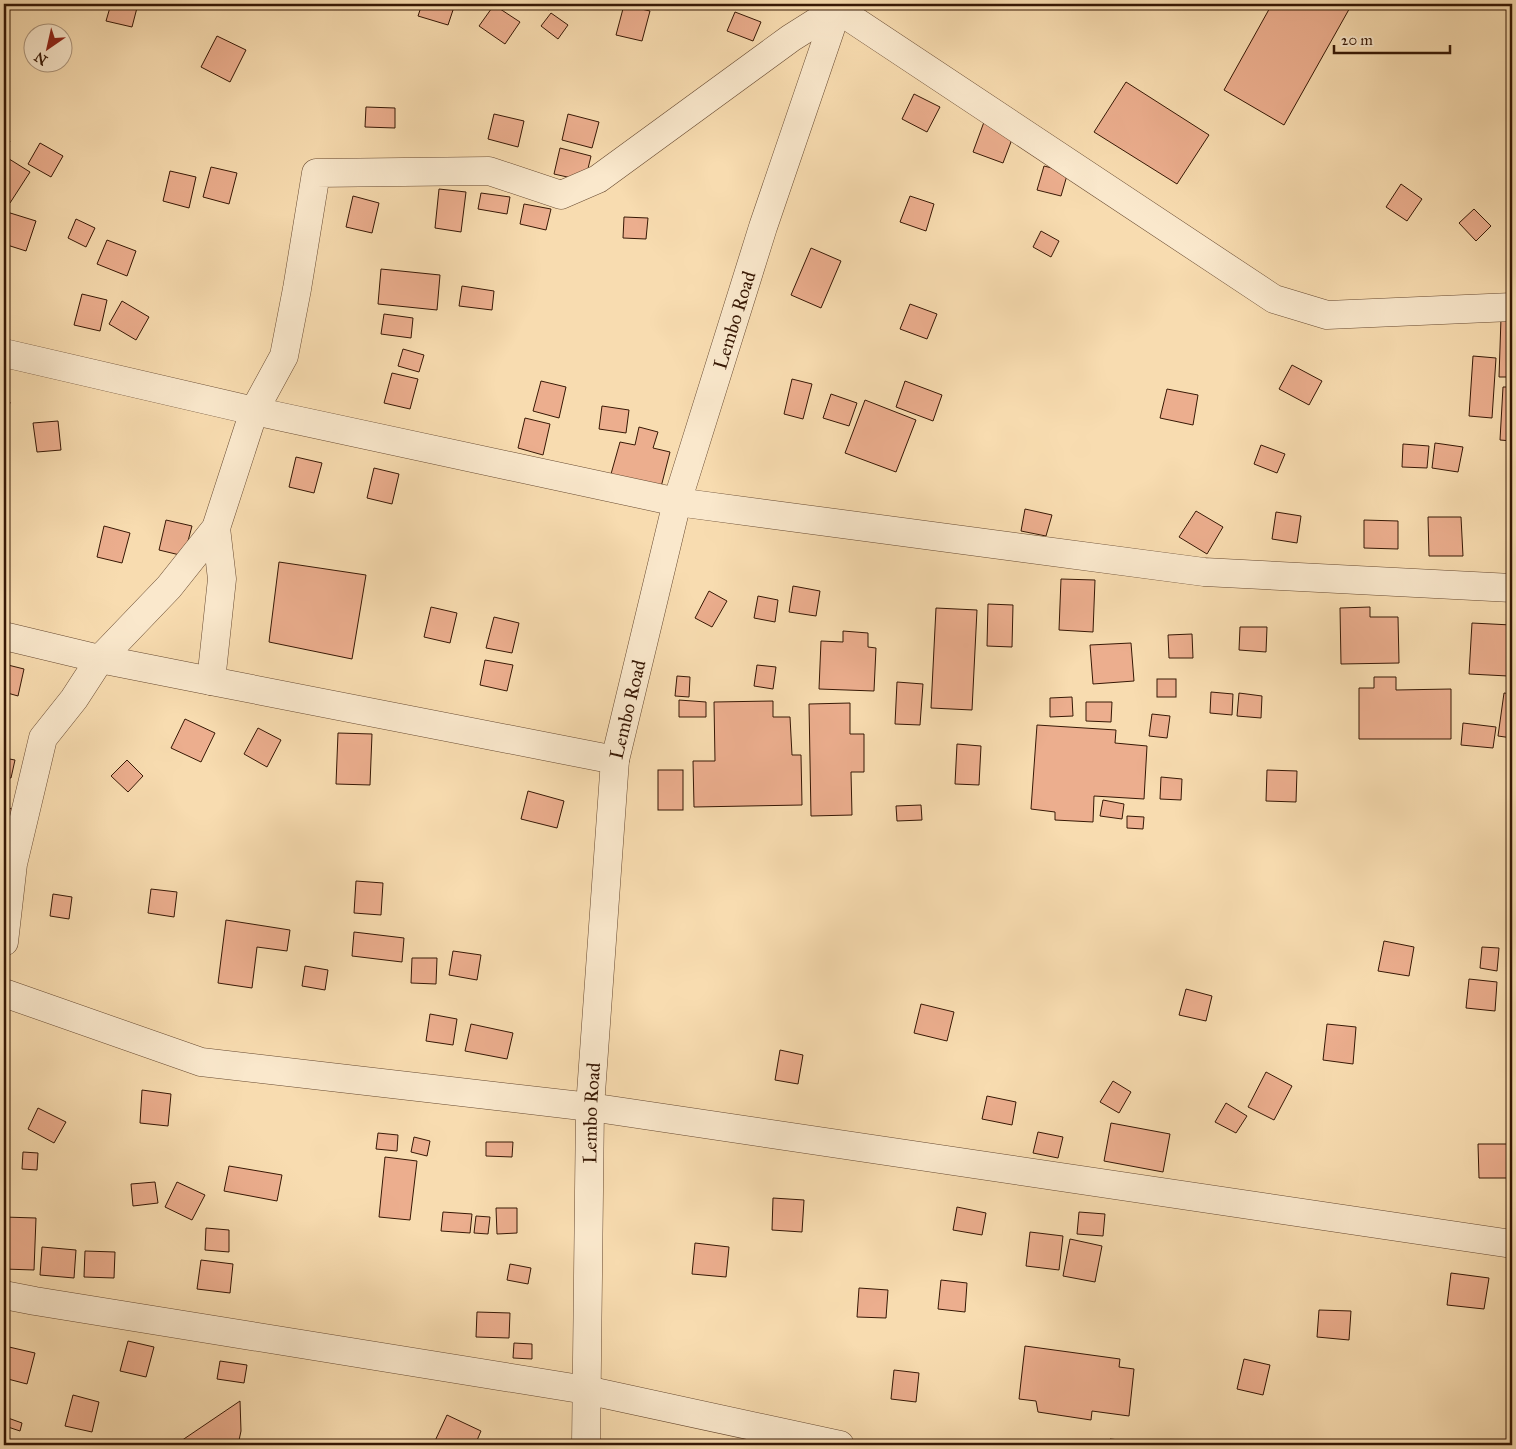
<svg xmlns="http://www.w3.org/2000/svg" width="1516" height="1449" viewBox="0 0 1516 1449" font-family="'IM FELL Great Primer',serif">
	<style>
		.building { fill: #ecae8e; stroke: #371805 }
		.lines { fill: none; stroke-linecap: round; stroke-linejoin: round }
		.minor-casing { stroke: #674930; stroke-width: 29 }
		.tertiary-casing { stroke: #674930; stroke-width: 29 }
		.minor { stroke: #fae8cc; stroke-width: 28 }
		.tertiary { stroke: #fae8cc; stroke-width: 28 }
		.labels { text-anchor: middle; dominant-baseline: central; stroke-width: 4.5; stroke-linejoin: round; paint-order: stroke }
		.street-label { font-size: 19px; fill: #371805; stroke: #fae8cc }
	</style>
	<rect width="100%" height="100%" fill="#f8dcb0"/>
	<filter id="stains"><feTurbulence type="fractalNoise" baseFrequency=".004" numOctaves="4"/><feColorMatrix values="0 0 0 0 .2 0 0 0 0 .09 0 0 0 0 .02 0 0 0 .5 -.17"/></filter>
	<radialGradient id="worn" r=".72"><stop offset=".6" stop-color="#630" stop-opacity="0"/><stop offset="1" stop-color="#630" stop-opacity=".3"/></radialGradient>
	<g class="building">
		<polygon points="111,4 138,4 132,27 106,21"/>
		<polygon points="422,4 455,4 448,25 418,16"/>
		<polygon points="540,4 553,4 549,10"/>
		<polygon points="1272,4 1352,4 1284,125 1224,90"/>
		<polygon points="494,5 520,22 505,44 479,26"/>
		<polygon points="624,5 650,11 642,41 616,35"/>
		<polygon points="735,12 761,22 753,41 727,31"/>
		<polygon points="551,13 568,25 558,39 541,26"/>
		<polygon points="217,36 246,50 230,82 201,67"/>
		<polygon points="1126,82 1209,135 1177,184 1094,132"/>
		<polygon points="914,94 940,107 927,132 902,119"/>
		<polygon points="366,107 395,108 395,128 365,127"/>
		<polygon points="494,114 524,121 518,147 488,139"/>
		<polygon points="568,114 599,122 592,148 562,140"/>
		<polygon points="984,122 1014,134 1003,163 973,152"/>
		<polygon points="4,136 10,141 4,151"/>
		<polygon points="40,143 63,156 51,177 28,164"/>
		<polygon points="560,148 591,156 585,181 554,174"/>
		<polygon points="6,157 30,172 10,203 4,199 4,161"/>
		<polygon points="1044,166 1068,172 1061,196 1037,190"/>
		<polygon points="211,167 237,173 229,204 203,197"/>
		<polygon points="170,171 196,177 189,208 163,201"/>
		<polygon points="1401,184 1422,199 1407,221 1386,207"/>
		<polygon points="439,189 466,192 461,232 435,228"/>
		<polygon points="481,193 510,197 507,214 478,209"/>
		<polygon points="353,196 379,203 372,233 346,227"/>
		<polygon points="910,196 934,204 926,231 900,222"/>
		<polygon points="524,204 551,209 546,230 520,224"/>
		<polygon points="1474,209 1491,226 1476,241 1459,223"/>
		<polygon points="7,212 36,221 26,251 4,244 4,223"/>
		<polygon points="624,217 648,218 646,239 623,238"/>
		<polygon points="76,219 95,228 86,247 68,238"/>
		<polygon points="1041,231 1059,241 1051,257 1033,247"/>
		<polygon points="107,240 136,251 127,276 97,264"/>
		<polygon points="811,248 841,261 821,308 791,295"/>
		<polygon points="381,269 440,275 437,310 378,304"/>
		<polygon points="462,286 494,291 492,310 459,306"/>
		<polygon points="82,294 107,300 100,331 74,325"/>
		<polygon points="122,301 149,317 136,340 109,324"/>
		<polygon points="910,304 937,314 927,339 900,329"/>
		<polygon points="384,314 413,318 411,338 381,334"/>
		<polygon points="1501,318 1512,319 1512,377 1499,377"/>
		<polygon points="403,349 424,355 419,372 398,366"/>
		<polygon points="1473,356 1496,358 1492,418 1469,416"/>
		<polygon points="1292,365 1322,381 1309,405 1279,389"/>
		<polygon points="392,373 418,379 410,409 384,403"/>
		<polygon points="792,379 812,384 803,419 784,414"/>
		<polygon points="541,381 566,387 559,418 533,411"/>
		<polygon points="905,381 942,395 933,421 896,407"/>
		<polygon points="1503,387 1512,387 1512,441 1500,440"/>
		<polygon points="1167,389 1198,395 1193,425 1160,418"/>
		<polygon points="831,394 857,403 849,426 823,418"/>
		<polygon points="4,400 10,402 4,432"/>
		<polygon points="865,400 916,420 896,472 845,453"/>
		<polygon points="602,406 629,410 626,433 599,429"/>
		<polygon points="525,418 550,424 543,455 518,448"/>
		<polygon points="58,421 61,450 37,452 33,423"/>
		<polygon points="639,427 658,432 653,448 670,452 661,487 611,474 620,442 635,445"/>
		<polygon points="1435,443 1463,447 1458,472 1432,468"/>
		<polygon points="1403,444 1429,446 1427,468 1402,467"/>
		<polygon points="1261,445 1285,454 1277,473 1254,464"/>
		<polygon points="296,457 322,463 314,493 289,487"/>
		<polygon points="374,468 399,474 392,504 367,498"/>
		<polygon points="1025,509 1052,515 1046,536 1021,531"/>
		<polygon points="1196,511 1223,527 1207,554 1179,537"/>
		<polygon points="1276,512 1301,516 1297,543 1272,539"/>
		<polygon points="1428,517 1461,517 1463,556 1429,556"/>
		<polygon points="166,520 192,526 184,556 159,550"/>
		<polygon points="1364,520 1398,521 1398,549 1364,548"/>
		<polygon points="104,526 130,533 122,563 97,557"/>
		<polygon points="279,562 366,575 352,659 269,642"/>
		<polygon points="1061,579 1095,580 1093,632 1059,630"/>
		<polygon points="793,586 820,591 816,616 789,612"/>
		<polygon points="709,591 727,601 712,627 695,618"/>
		<polygon points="758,596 778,600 775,622 754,618"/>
		<polygon points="988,604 1013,605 1012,647 987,646"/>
		<polygon points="431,607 457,613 450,643 424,637"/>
		<polygon points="1370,607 1370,617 1398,617 1399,663 1341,664 1340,608"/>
		<polygon points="936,608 977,610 972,710 931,708"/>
		<polygon points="494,617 519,623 512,653 486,648"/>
		<polygon points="1472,623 1511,625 1508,676 1469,674"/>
		<polygon points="1240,627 1267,627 1266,652 1239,650"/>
		<polygon points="843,631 868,633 868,647 876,648 874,691 819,689 821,641 843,642"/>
		<polygon points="1192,634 1193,658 1169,658 1168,635"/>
		<polygon points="1131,643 1134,681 1093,684 1090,645"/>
		<polygon points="485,660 513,665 507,691 480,685"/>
		<polygon points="4,664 24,669 18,696 4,692"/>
		<polygon points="757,665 776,667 773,689 754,686"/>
		<polygon points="677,676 690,677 689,697 675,696"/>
		<polygon points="1374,677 1396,677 1396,690 1451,689 1451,739 1359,739 1359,688 1374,688"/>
		<rect x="1157" y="679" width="19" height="18"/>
		<polygon points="897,682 923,684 920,725 895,724"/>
		<polygon points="1211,692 1233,694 1232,715 1210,713"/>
		<polygon points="1239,693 1262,696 1261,718 1237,716"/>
		<polygon points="1504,693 1512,694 1512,738 1498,736"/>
		<polygon points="1072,697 1073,716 1050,717 1050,698"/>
		<polygon points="679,700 706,702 706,717 679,717"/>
		<polygon points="773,701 773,717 790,717 792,755 801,755 802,805 694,807 693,761 715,761 714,702"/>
		<polygon points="1086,702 1112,702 1111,722 1086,721"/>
		<polygon points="850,703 850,734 864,734 864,772 851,772 852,815 811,816 809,704"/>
		<polygon points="1152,714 1170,716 1167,738 1149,736"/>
		<polygon points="185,719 215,733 201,762 171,748"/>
		<polygon points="1463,723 1496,727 1493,748 1461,745"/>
		<polygon points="1037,725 1116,730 1115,743 1147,746 1144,799 1094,796 1093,822 1055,820 1055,812 1031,809"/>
		<polygon points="258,728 281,740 267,767 244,754"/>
		<polygon points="338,733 372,734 370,785 336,784"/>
		<polygon points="957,744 981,746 979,785 955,784"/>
		<polygon points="4,758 15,760 11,778 4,777"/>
		<polygon points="127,760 143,776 128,792 111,776"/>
		<rect x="658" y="770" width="25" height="40"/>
		<polygon points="1267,770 1297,771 1296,802 1266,801"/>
		<polygon points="1161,777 1182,779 1181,800 1160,799"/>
		<polygon points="528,791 564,801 557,828 521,819"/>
		<polygon points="1103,800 1124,804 1122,819 1100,816"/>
		<polygon points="921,805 922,820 897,821 896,806"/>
		<polygon points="4,807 16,810 8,843 4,842"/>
		<polygon points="1127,816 1144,817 1143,829 1127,828"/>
		<polygon points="356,881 383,883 381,915 354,913"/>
		<polygon points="151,889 177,892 174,917 148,913"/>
		<polygon points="53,894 72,897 69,919 50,916"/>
		<polygon points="226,920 290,930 287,951 257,947 252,988 218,983"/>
		<polygon points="354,932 404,938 402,962 352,956"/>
		<polygon points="1384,941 1414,947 1409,976 1378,971"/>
		<polygon points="1482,947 1499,948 1497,971 1480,968"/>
		<polygon points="453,951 481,955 477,980 449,975"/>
		<polygon points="412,958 437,958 436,984 411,983"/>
		<polygon points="305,966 328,970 325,990 302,986"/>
		<polygon points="1469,979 1497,982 1495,1011 1466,1008"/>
		<polygon points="1186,989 1212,996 1206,1021 1179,1015"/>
		<polygon points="921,1004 954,1012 947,1041 914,1033"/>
		<polygon points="430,1014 457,1019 453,1045 426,1041"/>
		<polygon points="471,1024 513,1033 507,1059 465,1051"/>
		<polygon points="1327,1024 1356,1027 1353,1064 1323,1060"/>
		<polygon points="780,1050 803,1055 798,1084 775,1080"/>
		<polygon points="1266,1072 1292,1086 1274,1120 1248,1107"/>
		<polygon points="1113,1081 1131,1092 1119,1113 1100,1102"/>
		<polygon points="142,1090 171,1094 168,1126 140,1123"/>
		<polygon points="987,1096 1016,1102 1012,1125 982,1119"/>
		<polygon points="1226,1103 1247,1116 1236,1133 1215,1122"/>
		<polygon points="38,1108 66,1122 54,1143 28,1129"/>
		<polygon points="1111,1123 1170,1134 1163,1172 1104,1161"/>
		<polygon points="1038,1132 1063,1137 1058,1158 1033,1153"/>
		<polygon points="378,1133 398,1135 397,1151 376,1149"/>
		<polygon points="414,1137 430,1141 427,1156 411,1152"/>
		<polygon points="486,1142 513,1142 512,1157 486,1156"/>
		<polygon points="1478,1144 1512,1144 1512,1178 1479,1178"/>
		<polygon points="23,1152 38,1153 37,1170 22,1169"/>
		<polygon points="385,1157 417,1161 410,1220 379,1217"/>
		<polygon points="229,1166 282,1175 277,1201 224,1191"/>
		<polygon points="155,1182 158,1203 133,1206 131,1184"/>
		<polygon points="177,1182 205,1195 192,1220 165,1207"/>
		<polygon points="773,1198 804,1200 802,1232 772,1230"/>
		<polygon points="957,1207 986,1213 982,1235 953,1230"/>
		<polygon points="496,1208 517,1208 517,1233 497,1234"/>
		<polygon points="443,1212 472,1214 470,1233 441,1231"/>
		<polygon points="1079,1212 1105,1214 1103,1236 1077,1234"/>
		<polygon points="476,1216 490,1217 488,1234 474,1233"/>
		<polygon points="4,1217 36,1218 34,1270 4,1269"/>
		<polygon points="206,1228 229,1230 229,1252 205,1250"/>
		<polygon points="1030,1232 1063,1236 1059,1270 1026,1266"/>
		<polygon points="1070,1239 1102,1246 1095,1282 1063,1276"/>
		<polygon points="695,1243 729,1247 726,1277 692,1274"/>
		<polygon points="42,1247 76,1250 74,1278 40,1275"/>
		<polygon points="85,1251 115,1252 114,1278 84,1277"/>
		<polygon points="201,1260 233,1264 230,1293 197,1289"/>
		<polygon points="510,1264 531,1268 528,1284 507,1280"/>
		<polygon points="1451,1273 1489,1278 1484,1309 1447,1305"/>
		<polygon points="941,1280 967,1283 965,1312 938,1309"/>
		<polygon points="859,1288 888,1290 886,1318 857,1317"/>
		<polygon points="1319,1310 1351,1311 1349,1340 1317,1337"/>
		<polygon points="477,1312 510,1313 509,1338 476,1337"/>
		<polygon points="128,1341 154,1347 146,1377 120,1371"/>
		<polygon points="514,1343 532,1344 532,1359 513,1358"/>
		<polygon points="1025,1346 1120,1359 1119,1367 1134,1369 1129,1416 1092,1411 1091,1420 1038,1412 1036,1401 1019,1399"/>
		<polygon points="9,1347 35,1353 27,1384 4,1378 4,1368"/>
		<polygon points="1244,1359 1270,1365 1263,1395 1237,1389"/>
		<polygon points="220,1361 247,1365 244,1383 217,1379"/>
		<polygon points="894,1370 919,1373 916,1402 891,1399"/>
		<polygon points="73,1395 99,1402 92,1432 65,1426"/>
		<polygon points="240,1401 241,1431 238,1445 175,1445"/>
		<polygon points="447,1415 481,1431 475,1445 439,1445 434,1443"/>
		<polygon points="8,1418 22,1423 20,1431 5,1426"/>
		<polygon points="1110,1439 1140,1442 1139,1445 1109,1445"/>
		<polygon points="86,1442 103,1445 86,1445"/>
	</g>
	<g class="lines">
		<defs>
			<g id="minor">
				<polyline points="4,353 254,411 677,502 1204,572 1512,588"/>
				<polyline points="216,528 222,579 211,681 615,760"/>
				<polyline points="4,636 100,659 211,681"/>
				<polyline points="4,942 13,864 43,738 74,699 100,659 169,587 216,528 254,411 284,356 297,289 316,173 489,171 561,195 598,179 791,38 837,9 1274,299 1327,315 1512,307"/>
				<polyline points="4,993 201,1062 590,1107 1512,1244"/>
				<polyline points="4,1295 35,1301 586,1390 840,1445"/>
			</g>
			<g id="tertiary">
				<path id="s1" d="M 586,1445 L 590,1107 L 615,760 L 677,502 L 763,227 L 839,4"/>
			</g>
		</defs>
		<use href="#minor" class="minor-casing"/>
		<use href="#tertiary" class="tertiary-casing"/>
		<use href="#minor" class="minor"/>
		<use href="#tertiary" class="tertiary"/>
	</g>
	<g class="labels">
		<g class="street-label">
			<text stroke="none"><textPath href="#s1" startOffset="1142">Lembo Road</textPath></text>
			<text stroke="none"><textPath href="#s1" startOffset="738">Lembo Road</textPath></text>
			<text stroke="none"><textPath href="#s1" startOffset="332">Lembo Road</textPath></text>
		</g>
	</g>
	<rect width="1516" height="1449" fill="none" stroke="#f8dcb0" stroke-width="20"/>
	<rect x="5" y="5" width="1506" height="1439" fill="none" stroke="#371805" stroke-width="2.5"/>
	<rect x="10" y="10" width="1496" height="1429" fill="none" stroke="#371805"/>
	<g transform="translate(48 48) rotate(214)"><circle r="24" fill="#fae8cc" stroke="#ac957c"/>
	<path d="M0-4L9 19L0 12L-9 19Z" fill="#8f2418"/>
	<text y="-8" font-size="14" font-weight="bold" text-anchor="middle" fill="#371805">N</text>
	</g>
	<path d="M1334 45v8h116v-8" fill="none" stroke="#371805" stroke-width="2.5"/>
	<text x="1341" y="45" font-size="15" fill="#371805" stroke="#fae8cc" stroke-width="4" paint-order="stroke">20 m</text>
	<rect width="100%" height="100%" filter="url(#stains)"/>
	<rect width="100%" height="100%" fill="url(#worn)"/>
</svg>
